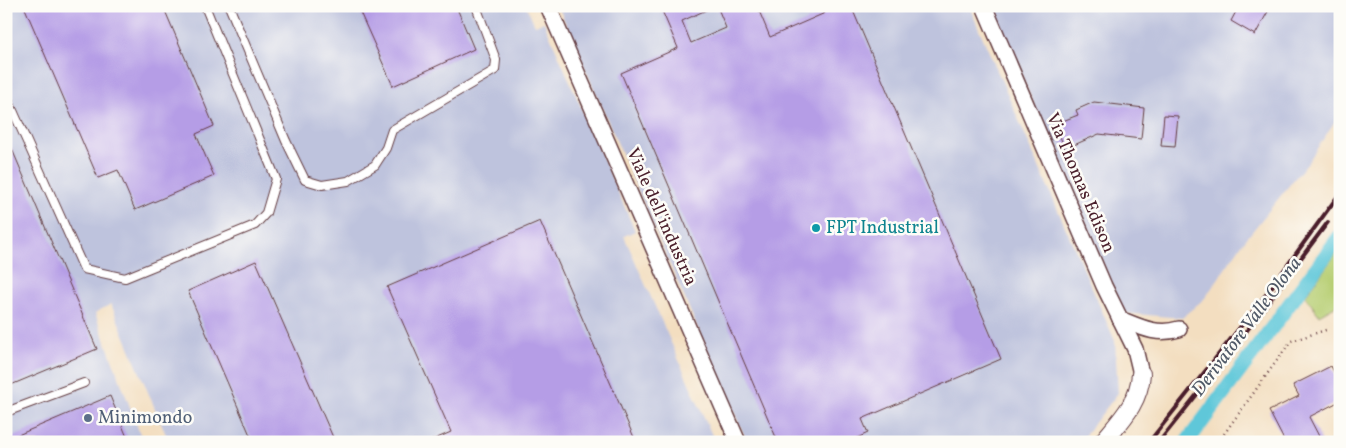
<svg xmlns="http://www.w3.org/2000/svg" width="1346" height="448" viewBox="0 0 1346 448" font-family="Vollkorn,serif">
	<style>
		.industrial { fill: #bec3dd }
		.green { fill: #b8cf74; stroke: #817750 }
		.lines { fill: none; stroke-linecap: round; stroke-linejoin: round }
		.canal { stroke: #5ec7d9; stroke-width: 15 }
		.building { fill: #b59de6 }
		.service-casing { stroke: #633c41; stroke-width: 10 }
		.minor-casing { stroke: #633c41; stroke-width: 18 }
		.tertiary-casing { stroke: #633c41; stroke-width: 20 }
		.path { stroke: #633c41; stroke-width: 2.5; stroke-dasharray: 1 4; stroke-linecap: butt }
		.service { stroke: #fff; stroke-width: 8 }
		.minor { stroke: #fff; stroke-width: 15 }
		.tertiary { stroke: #fff; stroke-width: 18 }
		.rail { stroke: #4a1f2b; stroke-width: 4 }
		.culture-dot { fill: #0f9aa8; stroke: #fdfcf7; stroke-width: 2 }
		.service-dot { fill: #5c6f8a; stroke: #fdfcf7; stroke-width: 2 }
		.labels { text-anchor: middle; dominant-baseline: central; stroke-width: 5; stroke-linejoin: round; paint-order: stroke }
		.street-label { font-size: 18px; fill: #4a1f2b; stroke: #fdfcf7 }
		.culture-label { font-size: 18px; fill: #0d838f; stroke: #fdfcf7; text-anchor: start }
		.service-label { font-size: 18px; fill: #4e5e75; stroke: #fdfcf7; text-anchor: start }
		.water-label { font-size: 19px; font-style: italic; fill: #515a68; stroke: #fdfcf7 }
	</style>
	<rect width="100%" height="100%" fill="#fdfcf7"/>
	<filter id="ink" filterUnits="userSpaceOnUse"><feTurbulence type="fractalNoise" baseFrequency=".02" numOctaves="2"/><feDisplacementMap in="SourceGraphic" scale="10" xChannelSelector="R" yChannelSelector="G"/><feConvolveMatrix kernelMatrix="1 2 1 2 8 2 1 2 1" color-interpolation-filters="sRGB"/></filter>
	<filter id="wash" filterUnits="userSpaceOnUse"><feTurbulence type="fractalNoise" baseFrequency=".0096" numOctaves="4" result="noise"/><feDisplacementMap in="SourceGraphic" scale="20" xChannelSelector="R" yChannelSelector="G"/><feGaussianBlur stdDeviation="1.12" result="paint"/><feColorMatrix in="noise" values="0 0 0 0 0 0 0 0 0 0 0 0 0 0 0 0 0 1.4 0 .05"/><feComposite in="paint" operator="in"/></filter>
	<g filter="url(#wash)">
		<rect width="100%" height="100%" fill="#f3dec0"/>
		<g class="industrial">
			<polygon points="6,6 526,6 535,25 544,22 635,231 624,236 715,442 169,442 111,304 95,313 143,442 6,442"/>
			<polygon points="558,6 969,6 1115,341 1118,393 1080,442 747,442"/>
			<polygon points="991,6 1340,6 1340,114 1308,162 1242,244 1205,298 1182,318 1124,313"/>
		</g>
		<polygon class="green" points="1340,248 1340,303 1319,315 1305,296"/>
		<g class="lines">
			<polyline class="canal" points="1187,442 1340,236"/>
		</g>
		<g id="blocks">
			<g class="building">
				<polygon points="24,6 163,6 214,126 196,134 214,176 135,210 118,170 98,178"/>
				<polygon points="368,6 456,6 474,49 393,86 359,10"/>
				<polygon points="660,6 715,6 682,21 691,43 726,28 717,6 757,6 770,37 825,13 822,6 851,6 1001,359 862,419 868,433 848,442 778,442 621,73 678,48"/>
				<polygon points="1239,6 1271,6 1255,35 1231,21"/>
				<polygon points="1094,102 1144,108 1141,139 1099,134 1065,149 1055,124 1078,115 1076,110"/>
				<polygon points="1164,115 1178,116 1175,147 1161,146"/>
				<polygon points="6,135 97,349 6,387"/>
				<polygon points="540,221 636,442 428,442 451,432 387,287"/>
				<polygon points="256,261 335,442 253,442 188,291"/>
				<polygon points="1331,366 1340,384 1340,401 1309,417 1322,442 1285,442 1269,411 1299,396 1293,385"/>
				<polygon points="110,396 129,442 6,442 6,440"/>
			</g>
		</g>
	</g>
	<g filter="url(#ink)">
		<use href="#blocks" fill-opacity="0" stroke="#633c41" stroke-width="1"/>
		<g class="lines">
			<defs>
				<g id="service">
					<polyline points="229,6 286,141 305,180 322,185 348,181 375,165 386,148 392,130 495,70 496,60 476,6"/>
					<polyline points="6,95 84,269 125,278 255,225 266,213 276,179 205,6"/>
					<polyline points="6,412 84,383"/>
				</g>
				<g id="minor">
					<polyline points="548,6 738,442"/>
					<polyline points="984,6 1104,286 1135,349 1141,374"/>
					<path d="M 1120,319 C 1140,327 1157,336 1179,329"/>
				</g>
				<path id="tertiary" d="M 1103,442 C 1121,420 1139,403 1141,374"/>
			</defs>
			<use href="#service" class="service-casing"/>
			<use href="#minor" class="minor-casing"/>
			<use href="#tertiary" class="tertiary-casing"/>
			<polyline class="path" points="1224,434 1291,341 1329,329"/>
			<use href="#service" class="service"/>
			<use href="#minor" class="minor"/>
			<use href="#tertiary" class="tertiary"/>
			<g class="rail">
				<polyline points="1149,442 1268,292 1340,193"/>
				<polyline points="1159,442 1230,353 1328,222"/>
			</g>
		</g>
	</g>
	<circle class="culture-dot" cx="816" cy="228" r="5"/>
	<circle class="service-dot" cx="88" cy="418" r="5"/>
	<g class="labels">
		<g class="street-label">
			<text transform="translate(1080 183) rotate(67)">Via Thomas Edison</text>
			<text transform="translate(661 217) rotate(66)">Viale dell'industria</text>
		</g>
		<g class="culture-label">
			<text x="826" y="228">FPT Industrial</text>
		</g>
		<g class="service-label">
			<text x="98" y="418">Minimondo</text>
		</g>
		<g class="water-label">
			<text transform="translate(1247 327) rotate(-53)">Derivatore Valle Olona</text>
		</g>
	</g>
	<rect width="1346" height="448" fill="none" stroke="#fdfcf7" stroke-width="25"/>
</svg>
